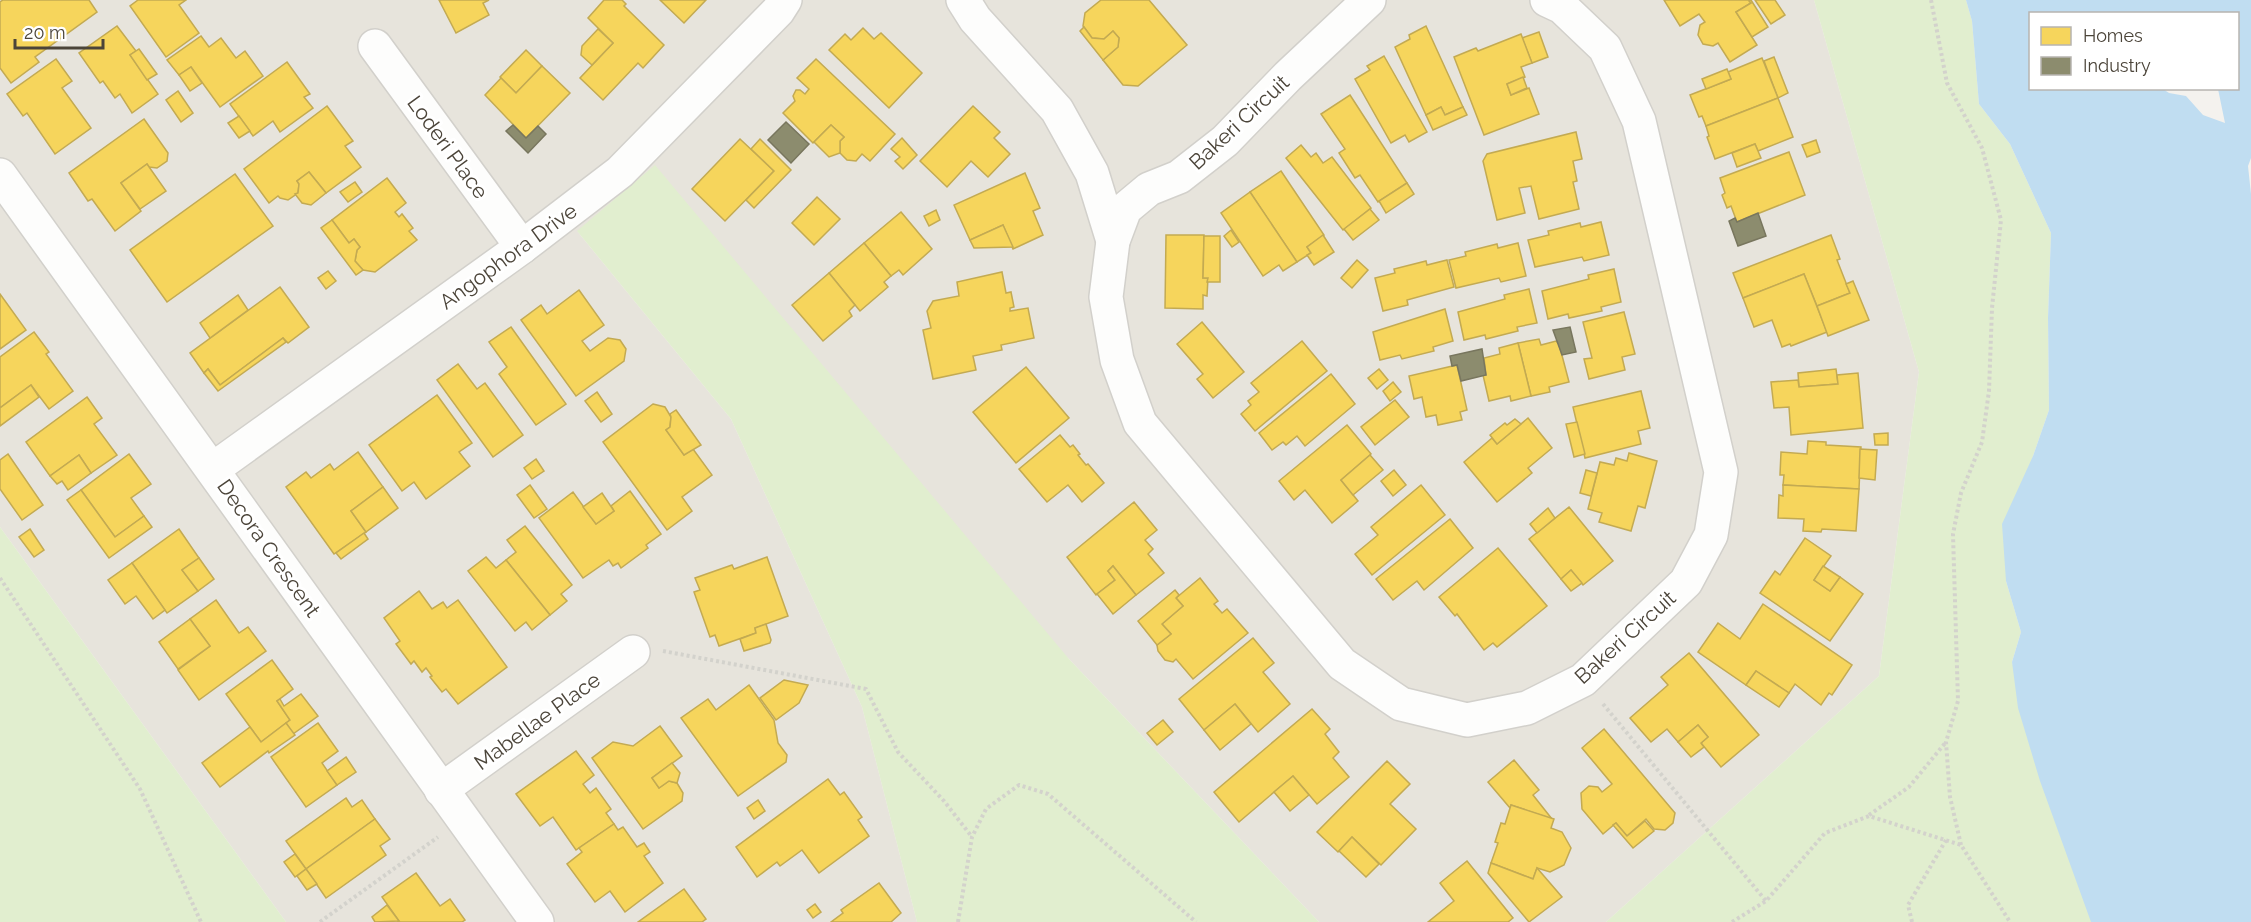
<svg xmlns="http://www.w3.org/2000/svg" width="2251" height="922" viewBox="0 0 2251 922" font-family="Raleway,sans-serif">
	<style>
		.residential { fill: #e7e4dc }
		.green { fill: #e1eecf }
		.water { fill: #c0ddf1; fill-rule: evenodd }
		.homes { fill: #f6d55c; stroke: #c3aa52; stroke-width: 1.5 }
		.industry { fill: #8c8c6e; stroke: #78765e; stroke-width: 1.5 }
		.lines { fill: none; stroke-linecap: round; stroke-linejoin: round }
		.minor-casing { stroke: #d2d0cb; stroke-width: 36 }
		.path { stroke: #d3d2cc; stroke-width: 4; stroke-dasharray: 3 3; stroke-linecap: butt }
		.minor { stroke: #fdfdfc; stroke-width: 33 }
		.labels { text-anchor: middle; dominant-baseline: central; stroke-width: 6; stroke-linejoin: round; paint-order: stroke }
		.street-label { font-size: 21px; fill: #4b4439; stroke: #fff }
	</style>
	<rect width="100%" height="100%" fill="#f4f2ee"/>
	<polygon class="residential" points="0,0 1814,0 1919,372 1879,676 1606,922 1319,922 1069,659 577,231 731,419 862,707 917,922 286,922 0,527"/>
	<g class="green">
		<polygon points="1814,0 1966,0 1972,21 1979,104 2010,144 2051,233 2048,318 2049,410 2033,456 2006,581 2021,632 2012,662 2092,922 1606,922 1879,676 1919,372"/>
		<polygon points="655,165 1069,659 1319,922 917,922 862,707 731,419 577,231"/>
		<polygon points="0,527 286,922 0,922"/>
	</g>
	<path class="water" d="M 1966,0 L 2251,0 L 2251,158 L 2248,166 L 2251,194 L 2251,922 L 2091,922 L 2040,781 L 2018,708 L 2012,662 L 2021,632 L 2006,581 L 2002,524 L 2033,456 L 2049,410 L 2048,318 L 2051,233 L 2010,144 L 1979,104 L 1972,21 ZM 2030,14 L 2238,14 L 2238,88 L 2218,89 L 2225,123 L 2203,115 L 2186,96 L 2169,93 L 2163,89 L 2030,88 Z"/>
	<g class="homes">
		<polygon points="3,0 89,0 97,12 35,57 39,62 11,83 0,68 0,2"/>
		<polygon points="138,0 186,0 179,5 199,33 166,57 130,6"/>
		<polygon points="439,0 489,0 483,3 489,15 456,33"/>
		<polygon points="604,0 622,0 626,4 624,6 664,45 643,68 638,63 603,100 580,78 613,43 588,18"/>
		<polygon points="660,0 706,0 684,23"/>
		<polygon points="1101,0 1149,0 1187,45 1138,86 1123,85 1103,60 1118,47 1119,38 1113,31 1104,39 1092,38 1083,26 1085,13"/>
		<polygon points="1664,0 1749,0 1751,3 1736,12 1757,45 1730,62 1718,43 1713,46 1703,44 1698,35 1700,25 1705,22 1699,14 1680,26"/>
		<polygon points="1751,0 1768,27 1752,37 1736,12 1751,3 1749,1"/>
		<polygon points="1755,0 1775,0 1785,15 1771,24"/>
		<polygon points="117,26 136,51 130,55 158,94 132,113 120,94 115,98 103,81 100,83 79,53"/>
		<polygon points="1426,26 1463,107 1445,115 1441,107 1426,115 1395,47 1410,39 1409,35"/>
		<polygon points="1084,27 1092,38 1104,39 1113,31 1119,38 1118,47 1103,60 1080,31"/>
		<polygon points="863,28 874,39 881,33 922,73 889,108 829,50 845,34 851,40"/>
		<polygon points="598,29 613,43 592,65 581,55 582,46"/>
		<polygon points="1539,32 1548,57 1532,63 1522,38"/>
		<polygon points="1521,34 1532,63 1521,67 1525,77 1507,84 1511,95 1529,88 1539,114 1484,135 1454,57 1476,48 1478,51"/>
		<polygon points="201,36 209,47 221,38 236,58 245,51 263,76 220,107 191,67 179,75 167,60"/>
		<polygon points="139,49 157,74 147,80 130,55"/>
		<polygon points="526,50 542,66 516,93 500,77"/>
		<polygon points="1384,56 1427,132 1409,142 1405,135 1391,143 1355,79 1370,70 1367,66"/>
		<polygon points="1774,57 1788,93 1778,98 1764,61"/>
		<polygon points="1762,58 1778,98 1706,126 1702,116 1699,117 1690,95 1731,79 1728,72"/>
		<polygon points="56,59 72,81 62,88 91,128 55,154 27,113 23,116 7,94"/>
		<polygon points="816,59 895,134 870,161 862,154 856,161 847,160 840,153 840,141 844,137 831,125 813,143 783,113 795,101 793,96 796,90 800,90 805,94 809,89 797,78"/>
		<polygon points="287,62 310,94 304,97 313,108 280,132 273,121 253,136 230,104"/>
		<polygon points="542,66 570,93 526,138 485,95 501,78 516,93"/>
		<polygon points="191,67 202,83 190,91 179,75"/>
		<polygon points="1727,69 1731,79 1706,89 1702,79"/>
		<polygon points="1523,77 1527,88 1511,95 1507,84"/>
		<polygon points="178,91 193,113 181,122 166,100"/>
		<polygon points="1350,95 1407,183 1378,202 1360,175 1355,178 1339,153 1345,149 1321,114"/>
		<polygon points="1778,98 1793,137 1758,151 1755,144 1715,159 1707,137 1709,136 1706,126"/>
		<polygon points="327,106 353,141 345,146 361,167 326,193 309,172 297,181 299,184 298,193 288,200 280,198 278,196 269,203 244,169"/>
		<polygon points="973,106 1000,132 994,138 1010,154 988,177 971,161 947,187 920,161"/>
		<polygon points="1441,107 1445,115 1463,107 1467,115 1433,130 1426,115"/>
		<polygon points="239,116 250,131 239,138 228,123"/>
		<polygon points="144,119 168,153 167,161 157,168 149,167 147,164 121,183 141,211 115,231 92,199 88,201 69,173"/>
		<polygon points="831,125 844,137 840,141 840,153 829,157 814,142"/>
		<polygon points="1576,132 1582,159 1573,161 1577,181 1573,182 1579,209 1539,219 1531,186 1519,188 1525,213 1497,220 1483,161 1487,154"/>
		<polygon points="902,138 917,155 903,169 895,161 900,157 891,149"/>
		<polygon points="740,139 774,171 725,221 692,189"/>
		<polygon points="760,139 791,170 754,208 746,200 774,171 751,149"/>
		<polygon points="1816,140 1820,152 1807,157 1802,145"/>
		<polygon points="1755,144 1761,158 1737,167 1732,153"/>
		<polygon points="1301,145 1311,157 1316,153 1323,163 1332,157 1371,208 1343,230 1286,158"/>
		<polygon points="1789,152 1805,195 1737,222 1731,206 1727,208 1722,195 1725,193 1720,178"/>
		<polygon points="147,164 166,191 140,209 121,183"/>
		<polygon points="1281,171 1324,235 1307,247 1311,253 1297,262 1250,192"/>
		<polygon points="309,172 326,193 311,205 302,203 295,194 298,193 299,184 297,181"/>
		<polygon points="1025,173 1040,208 1033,211 1043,235 1013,249 1003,225 970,240 954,205"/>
		<polygon points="235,174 273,226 167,302 130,250"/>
		<polygon points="387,178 406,203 395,212 399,217 402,214 413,228 409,231 417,240 375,272 363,270 355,261 357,250 360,247 354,239 349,243 332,220"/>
		<polygon points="355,182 362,192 348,202 340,192"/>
		<polygon points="1407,183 1414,194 1386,213 1379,201"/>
		<polygon points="1250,192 1297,262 1283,271 1279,265 1263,276 1221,213"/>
		<polygon points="817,197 840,219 814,245 792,223"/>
		<polygon points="1370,209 1379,220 1353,240 1344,229"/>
		<polygon points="936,210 940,220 929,226 924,216"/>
		<polygon points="901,212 932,249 903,275 899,270 891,276 864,243"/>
		<polygon points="332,220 349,243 354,239 360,247 357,250 355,261 363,270 356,275 321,228"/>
		<polygon points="1601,222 1609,255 1584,261 1582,257 1535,267 1528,240 1549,235 1548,231 1580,223 1581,227"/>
		<polygon points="1003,225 1013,247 974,248 970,240"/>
		<polygon points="1231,230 1239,242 1232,247 1224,236"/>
		<polygon points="1166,235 1204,235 1203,278 1208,278 1207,296 1203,295 1203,309 1165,308"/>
		<polygon points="1323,235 1334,252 1314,265 1307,255 1311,253 1307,247"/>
		<polygon points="1831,235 1840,259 1837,260 1850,293 1817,306 1804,274 1743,298 1733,273"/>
		<polygon points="1204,236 1220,236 1220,282 1207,282 1208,278 1203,278"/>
		<polygon points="864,243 891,276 884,282 888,287 860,311 829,273"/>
		<polygon points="1518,243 1526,276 1501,282 1499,278 1456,288 1449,260 1466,256 1465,252 1497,244 1498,248"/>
		<polygon points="1357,260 1368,270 1352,288 1341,278"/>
		<polygon points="1447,260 1454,287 1407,300 1408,305 1383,311 1375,278 1395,273 1394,269 1426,261 1427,265"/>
		<polygon points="1614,269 1621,302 1601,307 1602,311 1569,318 1568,314 1548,319 1542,291 1589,279 1588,275"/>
		<polygon points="328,271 336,281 326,289 318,278"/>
		<polygon points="1002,272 1006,293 1011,292 1014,307 1010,308 1010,311 1028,308 1034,338 1001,345 1002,350 973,356 976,370 933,379 923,330 931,328 927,311 933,301 959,296 957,282"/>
		<polygon points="829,273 855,305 849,311 852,316 823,341 792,305"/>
		<polygon points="1804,274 1827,332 1791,346 1790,344 1782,347 1772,320 1754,327 1743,298"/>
		<polygon points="1853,281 1869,320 1828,336 1817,306 1850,293 1846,284"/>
		<polygon points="280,287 309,327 288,343 283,338 220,385 208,369 204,373 190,353"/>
		<polygon points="1529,289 1537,323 1517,327 1518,331 1486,339 1485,335 1464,340 1458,312 1505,299 1504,295"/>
		<polygon points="579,290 604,325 582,341 590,351 608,338 620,340 626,349 624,361 576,396 521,320 541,305 547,314"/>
		<polygon points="0,294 26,330 0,349"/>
		<polygon points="238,295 248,310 210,338 200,323"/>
		<polygon points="1445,309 1453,341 1433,347 1434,351 1402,359 1400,355 1380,360 1373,332"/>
		<polygon points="1624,312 1635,354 1622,357 1625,370 1589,379 1584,359 1592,358 1583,322"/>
		<polygon points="1202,322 1244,372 1213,398 1197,379 1203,374 1177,344"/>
		<polygon points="511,327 566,404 536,425 499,374 507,367 489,342"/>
		<polygon points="34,332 49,352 46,354 73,391 49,409 31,385 0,408 0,357"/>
		<polygon points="283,338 286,342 218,391 204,373 208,369 220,385"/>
		<polygon points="1539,339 1541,345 1556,341 1559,344 1569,382 1549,387 1550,392 1531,396 1518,343"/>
		<polygon points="1302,341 1327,371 1255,431 1241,414 1251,405 1248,401 1259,392 1251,383"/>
		<polygon points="1518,343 1531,396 1511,401 1510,396 1489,401 1483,375 1486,375 1484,358 1500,354 1499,348"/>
		<polygon points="458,364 477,389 485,383 523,435 493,457 437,380"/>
		<polygon points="1457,365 1467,410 1460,412 1462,420 1438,425 1436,415 1426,417 1422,397 1414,399 1409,376"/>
		<polygon points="1026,367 1069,418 1016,463 973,412"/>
		<polygon points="1379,369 1388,380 1377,389 1368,378"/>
		<polygon points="1836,369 1838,384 1799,387 1798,373"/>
		<polygon points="1858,373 1863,428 1791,435 1789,407 1774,408 1771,382 1798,380 1799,387 1838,384 1837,375"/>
		<polygon points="1331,374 1355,404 1305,446 1297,436 1286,445 1283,442 1272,450 1259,433"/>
		<polygon points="1393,382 1401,392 1390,401 1383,391"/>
		<polygon points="31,385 39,397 0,426 0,408"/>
		<polygon points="1641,391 1650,428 1638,431 1641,444 1585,458 1573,407"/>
		<polygon points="597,392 612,414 601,422 585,401"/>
		<polygon points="437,395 472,443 459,452 470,466 426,499 414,482 402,491 369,445"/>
		<polygon points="87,397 102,418 94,424 117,455 91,473 79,455 50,476 26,442"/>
		<polygon points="1395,400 1409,417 1375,445 1361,427"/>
		<polygon points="653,404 665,407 671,417 670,427 666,430 684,455 693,449 712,475 682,497 692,511 667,530 603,442"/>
		<polygon points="676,410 701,445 684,455 666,430 670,427 671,417 670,414"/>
		<polygon points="1528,418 1552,448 1528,468 1532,473 1497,502 1464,462 1492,438 1497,444"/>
		<polygon points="1515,419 1521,424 1497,444 1490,435 1505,423 1507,425"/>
		<polygon points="1577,422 1585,454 1574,457 1566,424"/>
		<polygon points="1347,425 1371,454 1341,480 1358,501 1332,523 1305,490 1294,500 1279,481"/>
		<polygon points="1888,433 1888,445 1875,445 1874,434"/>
		<polygon points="1060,435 1070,447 1073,445 1080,454 1078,455 1086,465 1088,464 1104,483 1082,502 1068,485 1047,502 1019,469"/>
		<polygon points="1808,441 1826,442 1826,445 1861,447 1859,489 1783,485 1784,475 1780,475 1781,452 1807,454"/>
		<polygon points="1860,449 1877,450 1875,480 1859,478"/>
		<polygon points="358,452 383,487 351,511 366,532 334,554 286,487 306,472 311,478 330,464 334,470"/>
		<polygon points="1629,453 1657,461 1645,508 1638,506 1631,531 1599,522 1602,513 1588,509 1600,462 1614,465 1616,458 1627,461"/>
		<polygon points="8,454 43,505 22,520 0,489 0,460"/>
		<polygon points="129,454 151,484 131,498 144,516 115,537 81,490"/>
		<polygon points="79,455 91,473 68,490 62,481 57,484 50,476"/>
		<polygon points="1370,455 1383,470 1353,495 1341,480"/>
		<polygon points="536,459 544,471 532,479 524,468"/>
		<polygon points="1394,470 1406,485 1393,496 1381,481"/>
		<polygon points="1586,470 1597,473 1591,496 1580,493"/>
		<polygon points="530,485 547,509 534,518 517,495"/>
		<polygon points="1421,485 1445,515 1372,575 1355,554 1378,535 1371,527"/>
		<polygon points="1783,485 1859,489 1856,531 1822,529 1821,532 1803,531 1804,519 1778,518 1779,495 1783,496"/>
		<polygon points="383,487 398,508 366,532 351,511"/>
		<polygon points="81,490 115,537 144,516 152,527 109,558 67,500"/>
		<polygon points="630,491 661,534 646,545 648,548 621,568 618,563 613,566 609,560 583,578 539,518 573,492 596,524 614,511 611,506"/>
		<polygon points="602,493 614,511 596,524 583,507"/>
		<polygon points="1134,502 1157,530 1145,540 1153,549 1148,554 1164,573 1136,595 1113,566 1108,571 1115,580 1096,595 1067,557"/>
		<polygon points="1569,507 1613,561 1583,585 1571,570 1561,579 1529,539"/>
		<polygon points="1548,508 1555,518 1537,533 1530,524"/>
		<polygon points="1450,519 1473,548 1424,590 1417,581 1393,600 1376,579"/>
		<polygon points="525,526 572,585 561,594 567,601 550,615 506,560 516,552 507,540"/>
		<polygon points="30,529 44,550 34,557 19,537"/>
		<polygon points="179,529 199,558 182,570 198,591 167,613 132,563"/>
		<polygon points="364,533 368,539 341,559 336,553"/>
		<polygon points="1805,538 1831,556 1814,580 1830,591 1840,577 1863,594 1830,641 1760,593 1775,571 1780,575"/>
		<polygon points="1498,548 1547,606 1497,647 1493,643 1484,650 1457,614 1455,616 1439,597"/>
		<polygon points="486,557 496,568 506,560 550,615 532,630 526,622 515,631 468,571"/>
		<polygon points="767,557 788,616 755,628 756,633 719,646 715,635 710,637 694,592 700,590 695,578 732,565 734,569"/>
		<polygon points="199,558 214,579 198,591 182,570"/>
		<polygon points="132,563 165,610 153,619 136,596 125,604 108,580"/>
		<polygon points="1113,566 1136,595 1113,614 1097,594 1115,580 1108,571"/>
		<polygon points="1823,566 1840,577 1830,591 1814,580"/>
		<polygon points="1571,570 1582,583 1571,591 1561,579"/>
		<polygon points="1200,578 1218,601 1214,604 1222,613 1227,609 1248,633 1193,679 1176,659 1173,662 1165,660 1158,651 1157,645 1171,634 1162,624 1183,606 1176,598"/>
		<polygon points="1175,590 1179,595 1176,598 1183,606 1162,624 1171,634 1157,645 1138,621"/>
		<polygon points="419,591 432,609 443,602 447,608 458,600 507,667 458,704 446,689 442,692 430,677 432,676 426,668 422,672 414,661 411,664 396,644 400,641 384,618"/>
		<polygon points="216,600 239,633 248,627 266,651 199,700 178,670 210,646 190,619"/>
		<polygon points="1763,604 1852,665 1832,695 1829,693 1821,705 1795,684 1789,693 1756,671 1746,685 1698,652 1718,623 1740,639"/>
		<polygon points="190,619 210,646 178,669 159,642"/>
		<polygon points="766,624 771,640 770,643 744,651 740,639 756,633 755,628"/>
		<polygon points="1253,638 1274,663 1263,672 1290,704 1258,732 1235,704 1204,730 1179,699"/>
		<polygon points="1689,653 1759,735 1721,767 1701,743 1708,737 1698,725 1678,742 1667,729 1651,742 1630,718 1668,685 1661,677"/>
		<polygon points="272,660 293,689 277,701 290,720 261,742 226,694"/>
		<polygon points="1756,671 1789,693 1779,707 1746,685"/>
		<polygon points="784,680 808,685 799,703 776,720 760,698"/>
		<polygon points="749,685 774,720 778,743 787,755 786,762 738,796 681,718 708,699 716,710"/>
		<polygon points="301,694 318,716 293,734 286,723 290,720 277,701 280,699 284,706"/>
		<polygon points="1235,704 1251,724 1220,750 1204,730"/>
		<polygon points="1312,709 1330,729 1325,734 1339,752 1333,758 1349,777 1317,804 1293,776 1239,822 1214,792"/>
		<polygon points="1163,720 1173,732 1157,745 1147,733"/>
		<polygon points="286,723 295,735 269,753 268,751 220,787 202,763 250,727 261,742"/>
		<polygon points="318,723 338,751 322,763 337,785 306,807 271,757"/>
		<polygon points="1698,725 1708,737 1701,743 1704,747 1691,757 1678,742"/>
		<polygon points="660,726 682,756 652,778 659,788 669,781 677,783 683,793 682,801 643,829 592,758 613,742 633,746"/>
		<polygon points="1604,729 1675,813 1673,823 1665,830 1654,829 1646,819 1627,836 1616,823 1603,834 1582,809 1581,793 1589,786 1598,787 1602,792 1612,784 1582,748"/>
		<polygon points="576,751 594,775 583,784 590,793 596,788 611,809 606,813 614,824 576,850 553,817 540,826 516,794"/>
		<polygon points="346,757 356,772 337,785 327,771"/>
		<polygon points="1514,760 1539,790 1533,795 1552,819 1511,805 1510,808 1488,782"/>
		<polygon points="1387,761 1410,784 1390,804 1416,829 1381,865 1352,837 1338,852 1317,832"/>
		<polygon points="672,763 680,773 677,783 669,781 659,788 652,778"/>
		<polygon points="1293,776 1309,795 1290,811 1274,792"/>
		<polygon points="828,779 840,795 844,792 862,817 858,820 869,836 819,873 802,850 780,866 777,862 757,877 736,847"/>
		<polygon points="346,798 352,807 362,800 375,819 306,869 286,841"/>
		<polygon points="758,800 765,811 754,819 747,808"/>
		<polygon points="1511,805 1554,819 1551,828 1562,832 1571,848 1564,865 1550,872 1537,868 1533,879 1491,863 1498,843 1495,842 1501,823 1505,824"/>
		<polygon points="375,819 390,839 380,846 386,855 326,898 306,869"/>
		<polygon points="1645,821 1654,831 1633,848 1613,825 1616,823 1627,836"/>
		<polygon points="614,824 618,830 623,827 637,847 644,843 650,852 644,856 663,883 625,912 610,891 595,902 567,864 582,852 579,848"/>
		<polygon points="1352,837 1379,864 1366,877 1339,851"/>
		<polygon points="295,854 306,869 295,877 284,862"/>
		<polygon points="1467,861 1513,918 1508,922 1428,922 1454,901 1440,883"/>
		<polygon points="1491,863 1533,879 1537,868 1562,897 1529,922 1488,873"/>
		<polygon points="306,869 317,884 307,890 297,876"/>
		<polygon points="416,873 440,906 450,899 465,920 462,922 397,922 399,921 382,897"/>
		<polygon points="879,883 901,913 891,922 831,922 843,913 841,910"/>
		<polygon points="684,889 706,919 702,922 638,922"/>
		<polygon points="815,904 821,912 813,918 807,910"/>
		<polygon points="387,905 399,921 375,922 372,917"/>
	</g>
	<g class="industry">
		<polygon points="786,122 809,144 791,163 768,140"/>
		<polygon points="513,125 526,138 538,126 546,134 528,153 506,131"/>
		<polygon points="1758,213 1766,236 1738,246 1729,221 1735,218 1737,222"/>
		<polygon points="1570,327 1576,352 1562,355 1553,330"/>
		<polygon points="1482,349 1486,375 1461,381 1457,365 1452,366 1450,356"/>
	</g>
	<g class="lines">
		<defs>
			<g id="minor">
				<polyline points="963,0 975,19 1057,110 1092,173 1113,241"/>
				<polyline points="1369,0 1288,76 1225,141 1179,177 1149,189 1125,209 1113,241 1106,297 1117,360 1140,423 1342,664 1401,704 1467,720 1527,708 1583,680 1686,582 1711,535 1721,472 1639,121 1605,48 1562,7 1547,0"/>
				<polyline points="375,46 522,247"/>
				<polyline points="0,175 537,922"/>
				<polyline points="213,469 522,247 620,172 778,11 785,0"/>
				<polyline points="441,790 633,652"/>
			</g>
		</defs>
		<use href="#minor" class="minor-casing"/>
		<g class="path">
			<polyline points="1931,0 1947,83 1982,148 2001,220 1992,308 1989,391 1982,442 1961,493 1953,534 1958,701 1946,742 1950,797 1961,845"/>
			<polyline points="0,578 140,789 201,922"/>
			<polyline points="663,651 866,689 898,752 944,801 972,837"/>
			<polyline points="1603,704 1766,901"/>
			<polyline points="1869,815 1909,787 1946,742"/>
			<polyline points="320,922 438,837"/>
			<polyline points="958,922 972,837 986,809 1019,785 1048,794 1196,922"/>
			<polyline points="1732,922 1766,901 1825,833 1869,816 1961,845 2010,922"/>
			<polyline points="1912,922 1908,905 1946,840"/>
		</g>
		<use href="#minor" class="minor"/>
	</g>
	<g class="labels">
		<g class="street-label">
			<text transform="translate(1239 122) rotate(-43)">Bakeri Circuit</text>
			<text transform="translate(448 147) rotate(54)">Loderi Place</text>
			<text transform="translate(508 256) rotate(-36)">Angophora Drive</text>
			<text transform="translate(269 548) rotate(55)">Decora Crescent</text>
			<text transform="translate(1625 637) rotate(-42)">Bakeri Circuit</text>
			<text transform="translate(537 721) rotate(-36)">Mabellae Place</text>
		</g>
	</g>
	<rect x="2029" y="12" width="210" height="78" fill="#ffffff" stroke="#b7b4b0" stroke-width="1.5"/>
	<rect x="2041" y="27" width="30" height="18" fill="#f6d55c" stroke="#b7b4b0" stroke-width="1.5"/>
	<text x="2083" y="42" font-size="18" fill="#4b4439">Homes</text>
	<rect x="2041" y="57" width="30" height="18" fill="#8c8c6e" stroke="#b7b4b0" stroke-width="1.5"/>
	<text x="2083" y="72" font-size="18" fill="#4b4439">Industry</text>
	<path d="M15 39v9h88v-9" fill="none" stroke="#4b4439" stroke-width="3"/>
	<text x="24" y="39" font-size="18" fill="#4b4439" stroke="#ffffff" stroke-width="4.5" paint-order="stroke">20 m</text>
</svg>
